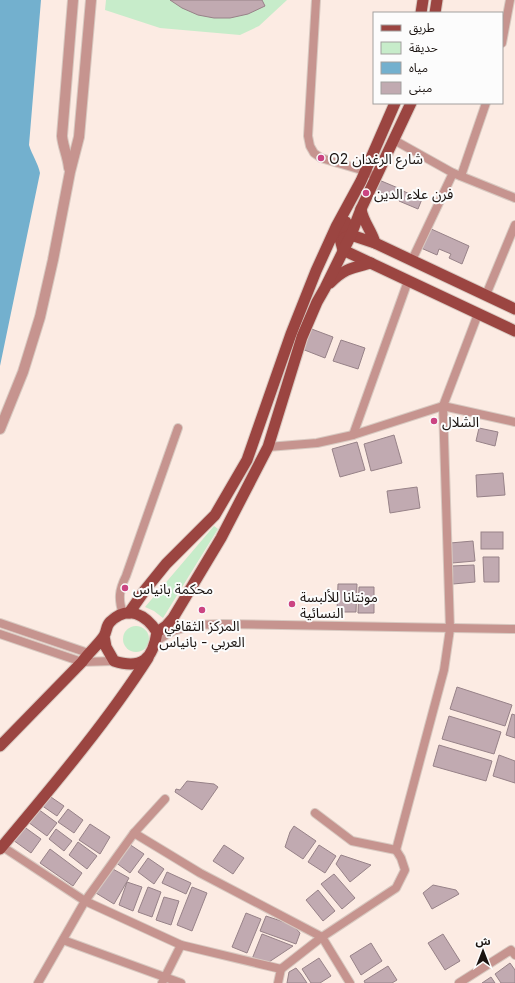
<svg xmlns="http://www.w3.org/2000/svg" width="515" height="983" viewBox="0 0 515 983" font-family="Inter,'Noto Sans Arabic',sans-serif">
	<style>
		.green { fill: #c7ecca }
		.water { fill: #73b0ce }
		.building { fill: #c1aab1; stroke: #978288 }
		.lines { fill: none; stroke-linecap: round; stroke-linejoin: round }
		.minor-casing { stroke: #d8c9c1; stroke-width: 10 }
		.tertiary-casing { stroke: #d8c9c1; stroke-width: 12 }
		.primary-casing { stroke: #d8c9c1; stroke-width: 13 }
		.minor { stroke: #c6948f; stroke-width: 8 }
		.tertiary { stroke: #c6948f; stroke-width: 10 }
		.primary { stroke: #9b4541; stroke-width: 11 }
		.poi-dot { fill: #cb4482; stroke: #fcfcfc; stroke-width: 1.5 }
		.labels { text-anchor: middle; dominant-baseline: central; stroke-width: 4; stroke-linejoin: round; paint-order: stroke }
		.poi-label { font-size: 14px; fill: #1b1411; stroke: #fcfcfc; text-anchor: start }
	</style>
	<rect width="100%" height="100%" fill="#fcebe3"/>
	<g class="green">
		<polygon points="106,0 287,0 259,26 240,35 160,28 105,10"/>
		<polygon points="214,526 218,529 163,618 154,611 145,607"/>
		<circle cx="136" cy="639" r="13"/>
	</g>
	<path class="water" d="M 0,0 L 41,0 L 29,145 C 32,155 38,163 40,173 L 0,366 Z"/>
	<g class="building">
		<polygon points="170,0 262,0 265,6 248,14 230,18 214,18 198,15 182,8"/>
		<polygon points="379,180 398,188 393,198 375,190"/>
		<polygon points="403,191 422,199 418,209 399,201"/>
		<polygon points="429,228 469,246 462,264 449,258 451,254 439,249 437,255 421,248"/>
		<polygon points="309,328 333,337 325,358 302,349"/>
		<polygon points="341,340 365,348 358,369 333,361"/>
		<polygon points="479,428 498,432 495,446 476,441"/>
		<polygon points="394,435 402,463 371,471 364,444"/>
		<polygon points="357,442 365,470 340,477 332,449"/>
		<polygon points="503,473 505,495 477,497 476,475"/>
		<polygon points="417,487 420,508 390,513 387,491"/>
		<rect x="481" y="532" width="22" height="17"/>
		<polygon points="473,541 475,561 452,563 450,543"/>
		<polygon points="483,557 499,557 499,582 484,582"/>
		<polygon points="474,565 475,582 453,584 452,566"/>
		<polygon points="338,584 357,584 356,612 337,612"/>
		<polygon points="359,587 374,587 374,613 358,613"/>
		<polygon points="457,687 512,705 505,726 450,709"/>
		<polygon points="512,714 515,715 515,738 506,735"/>
		<polygon points="449,716 501,732 494,754 442,739"/>
		<polygon points="439,745 492,761 486,781 433,766"/>
		<polygon points="499,755 515,761 515,783 493,776"/>
		<polygon points="187,781 214,784 218,787 202,810 175,792 176,789 180,790"/>
		<polygon points="48,795 64,806 57,816 41,805"/>
		<polygon points="38,809 57,823 47,836 28,822"/>
		<polygon points="68,809 83,820 74,833 58,822"/>
		<polygon points="90,824 110,837 100,854 79,840"/>
		<polygon points="23,826 41,839 31,853 13,840"/>
		<polygon points="294,826 316,841 303,859 285,847 290,832"/>
		<polygon points="56,829 72,841 64,851 49,839"/>
		<polygon points="78,842 97,856 87,869 69,855"/>
		<polygon points="129,844 144,854 130,873 115,862"/>
		<polygon points="224,845 244,858 233,874 213,861"/>
		<polygon points="319,845 336,856 325,873 308,862"/>
		<polygon points="50,849 82,873 73,886 40,863"/>
		<polygon points="341,855 371,865 350,882 336,864"/>
		<polygon points="148,858 164,869 154,884 138,872"/>
		<polygon points="111,868 129,878 114,904 96,893"/>
		<polygon points="167,872 191,883 186,894 162,883"/>
		<polygon points="334,874 355,898 342,909 321,884"/>
		<polygon points="127,882 142,887 133,911 119,905"/>
		<polygon points="433,885 456,890 459,894 432,909 423,893"/>
		<polygon points="148,887 161,892 152,917 138,912"/>
		<polygon points="192,887 207,893 192,931 177,925"/>
		<polygon points="318,890 335,911 323,921 306,900"/>
		<polygon points="164,897 179,901 171,925 156,920"/>
		<polygon points="246,913 261,919 247,953 232,947"/>
		<polygon points="266,916 293,925 300,933 296,944 260,931"/>
		<polygon points="262,934 293,946 266,964 252,959"/>
		<polygon points="443,934 460,961 445,970 428,943"/>
		<polygon points="371,943 382,961 361,975 350,956"/>
		<polygon points="319,958 331,976 320,983 311,983 302,969"/>
		<polygon points="510,963 515,970 515,983 501,983 495,974"/>
		<polygon points="388,966 397,980 392,983 365,983 364,981"/>
		<polygon points="296,968 301,974 307,983 287,983 289,972"/>
		<polygon points="491,977 495,983 482,983"/>
	</g>
	<g class="lines">
		<defs>
			<g id="minor">
				<polyline points="316,0 308,136 310,146 314,153 321,158 365,171 376,177"/>
				<polyline points="502,43 510,0"/>
				<polyline points="394,140 453,173 515,198"/>
				<polyline points="461,176 486,103"/>
				<polyline points="412,260 453,173"/>
				<polyline points="486,295 515,225"/>
				<polyline points="353,435 408,281"/>
				<polyline points="268,447 317,443 353,435 443,406 515,422"/>
				<path d="M 123,614 C 118,599 119,590 126,576 L 178,428"/>
				<polyline points="0,623 88,653"/>
				<polyline points="0,634 82,662 114,661"/>
				<polyline points="156,641 173,631 195,625 222,624 515,629"/>
				<polyline points="134,833 200,873 322,937 350,983"/>
				<polyline points="0,845 85,901 181,945 281,969 278,983"/>
				<polyline points="396,850 444,670 450,629 443,406 478,314"/>
				<polyline points="63,940 181,983"/>
				<polyline points="281,969 322,937 396,888 405,870 401,858 396,850 352,841 315,813"/>
				<polyline points="38,983 85,901 134,833 165,799"/>
				<polyline points="162,983 181,945"/>
				<polyline points="459,983 511,950 515,955"/>
			</g>
			<g id="tertiary">
				<path d="M 69,168 C 68,157 63,147 62,136 L 73,0"/>
				<polyline points="0,429 23,372 40,317 53,260 70,172 79,137 91,0"/>
			</g>
			<g id="primary">
				<polyline points="421,13 423,0"/>
				<polyline points="435,13 437,0"/>
				<path d="M 361,209 C 363,222 372,231 375,243"/>
				<polyline points="346,222 340,239 343,250 515,331"/>
				<polyline points="344,238 351,235 375,243 515,309"/>
				<path d="M 330,283 C 345,268 352,268 371,263"/>
				<polyline points="129,613 145,590 166,564 215,515 247,460 291,334 316,271 336,227 361,181 395,103"/>
				<polyline points="157,632 166,626 173,618 221,538 268,447 302,337 317,302 325,288 351,235 361,209 411,103"/>
				<path d="M 0,746 L 82,662 C 88,653 99,644 104,636 C 107,631 106,626 110,622 C 128,604 146,615 157,632 C 153,659 142,670 114,661 L 106,647 L 104,636"/>
				<path d="M 0,849 C 51,788 105,725 148,658"/>
			</g>
		</defs>
		<use href="#minor" class="minor-casing"/>
		<use href="#tertiary" class="tertiary-casing"/>
		<use href="#primary" class="primary-casing"/>
		<use href="#minor" class="minor"/>
		<use href="#tertiary" class="tertiary"/>
		<use href="#primary" class="primary"/>
	</g>
	<g class="poi-dot">
		<circle cx="321" cy="158" r="4"/>
		<circle cx="366" cy="193" r="4"/>
		<circle cx="434" cy="421" r="4"/>
		<circle cx="125" cy="588" r="4"/>
		<circle cx="292" cy="604" r="4"/>
		<circle cx="202" cy="610" r="4"/>
	</g>
	<g class="labels">
		<g class="poi-label">
			<text x="329" y="158">O2 شارع الرغدان</text>
			<text x="374" y="193">فرن علاء الدين</text>
			<text x="442" y="421">الشلال</text>
			<text x="133" y="588">محكمة بانياس</text>
			<text x="300" y="596">مونتانا للألبسة<tspan x="300" dy="16">النسائية</tspan></text>
			<text x="202" y="625" text-anchor="middle">المركز الثقافي<tspan x="202" dy="16">العربي - بانياس</tspan></text>
		</g>
	</g>
	<rect x="373" y="12" width="130" height="92" fill="#fcfcfc" stroke="#a29f9e"/>
	<rect x="381" y="25" width="20" height="6" fill="#9b4541" stroke="#a29f9e"/>
	<text x="409" y="32" font-size="12" fill="#1b1411">طريق</text>
	<rect x="381" y="42" width="20" height="12" fill="#c7ecca" stroke="#a29f9e"/>
	<text x="409" y="52" font-size="12" fill="#1b1411">حديقة</text>
	<rect x="381" y="62" width="20" height="12" fill="#73b0ce" stroke="#a29f9e"/>
	<text x="409" y="72" font-size="12" fill="#1b1411">مياه</text>
	<rect x="381" y="82" width="20" height="12" fill="#c1aab1" stroke="#a29f9e"/>
	<text x="409" y="92" font-size="12" fill="#1b1411">مبنى</text>
	<g transform="translate(483 951)" stroke="#fcfcfc" stroke-width="3" paint-order="stroke">
	<path d="M0-3L7 15L0 10L-7 15Z" fill="#1b1411"/>
	<text y="-6" font-size="11" font-weight="bold" text-anchor="middle" fill="#1b1411">ش</text>
	</g>
</svg>
